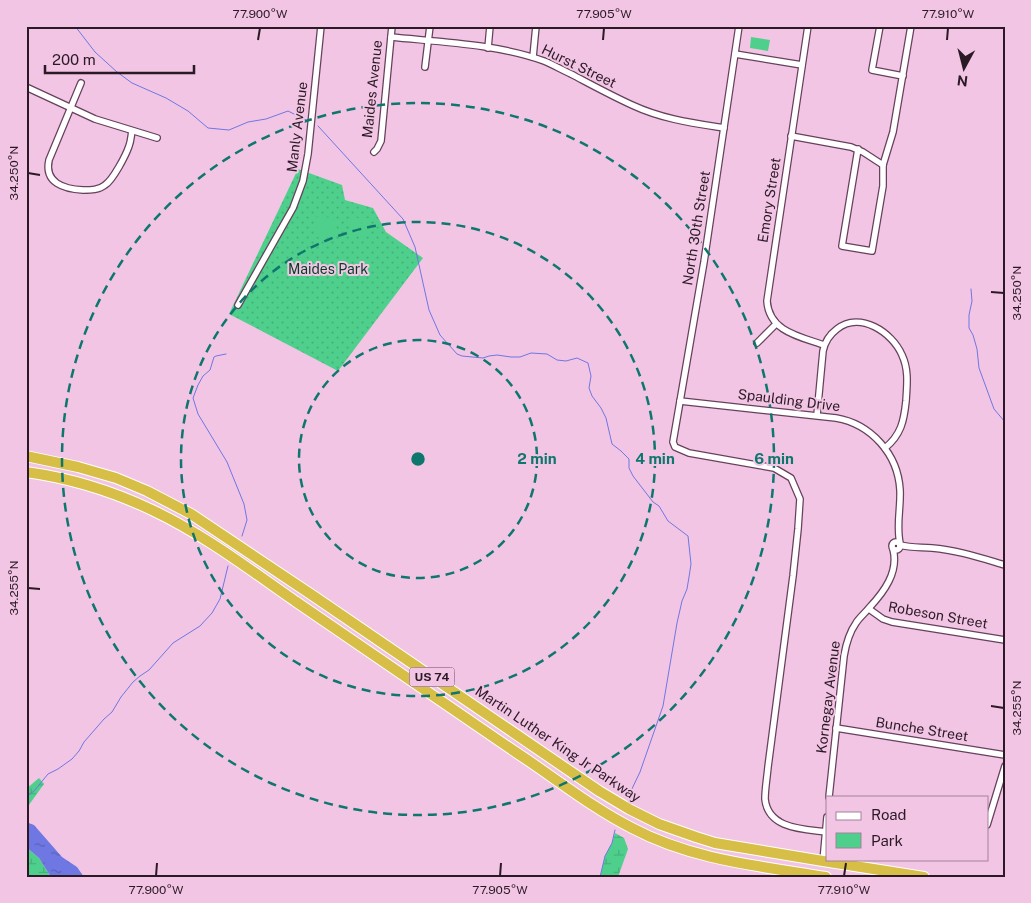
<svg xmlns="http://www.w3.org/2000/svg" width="1031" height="903" viewBox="0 0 1031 903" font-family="'Public Sans',sans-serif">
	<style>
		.green { fill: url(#green-dots) }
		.wetland { fill: url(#wetland-marsh) }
		.pitch { fill: #4ed08c }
		.water { fill: url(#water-ripples) }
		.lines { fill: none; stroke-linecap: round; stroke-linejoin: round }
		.stream { stroke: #6e77e2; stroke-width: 1 }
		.minor-casing { stroke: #66415c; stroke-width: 8 }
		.motorway-casing { stroke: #fff; stroke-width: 12 }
		.minor { stroke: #fff; stroke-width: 5.5 }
		.motorway { stroke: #d7be47; stroke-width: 10 }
		.ticks { fill: none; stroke: #2b1a26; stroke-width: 2 }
		.ring { fill: none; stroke: #0f766e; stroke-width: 2.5; stroke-dasharray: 9 6 }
		.labels { text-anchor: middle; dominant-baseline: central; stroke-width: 4; stroke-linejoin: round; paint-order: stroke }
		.shield { fill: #f2c5e4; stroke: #674d5f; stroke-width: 1 }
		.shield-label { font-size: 12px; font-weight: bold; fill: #2b1a26 }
		.street-label { font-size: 14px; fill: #2b1a26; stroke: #f2c5e4 }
		.park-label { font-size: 14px; fill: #013f23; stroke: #f2c5e4 }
		.centre { fill: #0f766e; stroke: #f2c5e4; stroke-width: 2.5 }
		.ring-label { font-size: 15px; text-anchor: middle; font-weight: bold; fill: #0f766e; stroke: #f2c5e4; stroke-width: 4; stroke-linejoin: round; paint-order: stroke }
		.neatline { fill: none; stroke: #2b1a26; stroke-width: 2 }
		.ticks-label { font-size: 12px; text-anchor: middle; fill: #2b1a26 }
	</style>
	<defs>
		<pattern id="green-dots" width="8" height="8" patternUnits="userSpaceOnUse" patternTransform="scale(1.25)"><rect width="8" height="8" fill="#4ed08c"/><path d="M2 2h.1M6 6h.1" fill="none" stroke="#44b279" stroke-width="1.8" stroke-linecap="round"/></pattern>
		<pattern id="wetland-marsh" width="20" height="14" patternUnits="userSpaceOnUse" patternTransform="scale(1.25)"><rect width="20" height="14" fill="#4ed08c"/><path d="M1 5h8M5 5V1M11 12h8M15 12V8" fill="none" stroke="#44b279"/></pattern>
		<pattern id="water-ripples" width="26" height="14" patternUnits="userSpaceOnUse" patternTransform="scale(1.25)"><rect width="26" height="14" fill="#6e77e2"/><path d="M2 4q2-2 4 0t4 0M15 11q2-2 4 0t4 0" fill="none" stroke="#5b61b7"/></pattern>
	</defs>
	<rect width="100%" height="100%" fill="#f2c5e4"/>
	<polygon class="green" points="298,169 342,185 345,200 373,208 386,232 423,258 338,371 229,314"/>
	<g class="wetland">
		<polygon points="39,778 44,784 26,809 26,789"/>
		<polygon points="615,833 624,838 628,849 618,877 600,877 605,856 612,843"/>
		<polygon points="26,847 39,858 51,877 26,877"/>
	</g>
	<g class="pitch">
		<polygon points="751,37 770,40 768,51 750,48"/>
		<polygon points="317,217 337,218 336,238 316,237"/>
		<polygon points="351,217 359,218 358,235 350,235"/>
		<polygon points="362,218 370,218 369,236 361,235"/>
	</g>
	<polygon class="water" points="26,822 34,825 62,857 77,867 84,877 51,877 39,858 26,847"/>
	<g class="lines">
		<g class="stream">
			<polyline points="75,26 95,52 117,72 132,83 166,98 188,111 208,128 229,130 248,122 266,119 288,111 306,120"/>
			<polyline points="318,126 403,219 415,247 429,310 440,335 457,354 462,356 483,358 489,356 497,355 511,357 520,357 531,353 547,354 557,360 566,361 577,358 588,363 591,376 589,388 592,396 601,408 606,418 612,444 621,451 629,459 629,468 633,476 653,502 659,506 668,521 688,536 691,564 689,577 687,589 682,601 677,623 663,706 640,772 629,795"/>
			<polyline points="971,289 972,301 969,315 969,328 973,335 977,349 979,368 994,409 1005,422"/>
			<polyline points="226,354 216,356 214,357 210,370 203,376 198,385 193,398 198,414 227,462 244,504 247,520 242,536"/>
			<polyline points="26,797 34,791 48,774 58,769 72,759 79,751 84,742 104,719 112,712 121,697 133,682 140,676 149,670 173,643 200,626 212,613 220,599 228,566"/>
			<polyline points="600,877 605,856 612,843 615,830"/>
		</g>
		<defs>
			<g id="minor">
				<path d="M 739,26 L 704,262 L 673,442 L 675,447 L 689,453 L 774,468 L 791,478 L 800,499 L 798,529 L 793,576 L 768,767 C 767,778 765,789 765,799 C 768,829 803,829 826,832"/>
				<path d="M 808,26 L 767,301 C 769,332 801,337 824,345"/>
				<polyline points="880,26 872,70 903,76"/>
				<path d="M 391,37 C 440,42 497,44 544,61 C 554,65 562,70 571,74 C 592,85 612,96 632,105 C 662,119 692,123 724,128"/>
				<polyline points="488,48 490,26"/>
				<polyline points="735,54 802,65"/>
				<polyline points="533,57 536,26"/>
				<polyline points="425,67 430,26"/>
				<path d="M 81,83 L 49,160 C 44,183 64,189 83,190 C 91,190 99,190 105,185 C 113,180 126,155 129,146 C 131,141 131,136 132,131"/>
				<polyline points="26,87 95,119 157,138"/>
				<polyline points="791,136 851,147 863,152 883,165"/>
				<polyline points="858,149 842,246 872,251 883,186 883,165 893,132 911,26"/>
				<polyline points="374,152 377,149 381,141 392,26"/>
				<polyline points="238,305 293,208 303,181 308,154 321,26"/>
				<polyline points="757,343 776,324"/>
				<path d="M 680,401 L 836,418 C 871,424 898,454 900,490 C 901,508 896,525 900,543"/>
				<path d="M 817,415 L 823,351 C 825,341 829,335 837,329 C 860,311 892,332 902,355 C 909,370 907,385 906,401 C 904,421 901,435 885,448"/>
				<circle cx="896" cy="546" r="4"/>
				<path d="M 900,545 C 911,548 921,547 932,548 C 957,550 981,558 1005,565"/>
				<polyline points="869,609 883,619 892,622 1005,640"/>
				<polyline points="836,728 1005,755"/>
				<path d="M 829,797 L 844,656 C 846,644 849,633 856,623 C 859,618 865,613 869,608 C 884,592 899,572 893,549"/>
				<polyline points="987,825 1005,766"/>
				<polyline points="823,861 827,817"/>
			</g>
			<g id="motorway">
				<polyline points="26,456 78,467 116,478 147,491 191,514 315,597 599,791 629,809 659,824 696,837 715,843 823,861 924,877"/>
				<path d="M 26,472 C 70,478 112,491 152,510 C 203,534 249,569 295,601 C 369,652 443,703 517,753 C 555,778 591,807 632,828 C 692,860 760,866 826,877"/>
			</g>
		</defs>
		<use href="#minor" class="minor-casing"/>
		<use href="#motorway" class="motorway-casing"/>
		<use href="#minor" class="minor"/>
		<use href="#motorway" class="motorway"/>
	</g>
	<path class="ticks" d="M 258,40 L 260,28M 603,40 L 604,28M 947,40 L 948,28M 28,173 L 40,175M 991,292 L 1004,293M 28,588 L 40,589M 991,706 L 1004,708M 156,876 L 157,863M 500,876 L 501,863M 844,876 L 846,863"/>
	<g class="ring">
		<circle cx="418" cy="459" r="119"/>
		<circle cx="418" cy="459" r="237"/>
		<circle cx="418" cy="459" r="356"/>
	</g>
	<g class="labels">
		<rect class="shield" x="409.5" y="667.5" width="45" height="19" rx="4"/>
		<g class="shield-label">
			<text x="432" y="677">US 74</text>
		</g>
		<g class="street-label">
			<text transform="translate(579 66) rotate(26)">Hurst Street</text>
			<text transform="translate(372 89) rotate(-84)">Maides Avenue</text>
			<text transform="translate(297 127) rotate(-83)">Manly Avenue</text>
			<text transform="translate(769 200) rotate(-81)">Emory Street</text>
			<text transform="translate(696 228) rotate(-81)">North 30th Street</text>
			<text transform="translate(789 400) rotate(7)">Spaulding Drive</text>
			<text transform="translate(938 615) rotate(10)">Robeson Street</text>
			<text transform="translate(828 697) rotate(-83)">Kornegay Avenue</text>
			<text transform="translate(922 729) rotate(9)">Bunche Street</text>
			<text transform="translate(558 744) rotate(34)">Martin Luther King Jr Parkway</text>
		</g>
		<g class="park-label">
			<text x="328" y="269">Maides Park</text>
		</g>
	</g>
	<circle cx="418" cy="459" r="8" class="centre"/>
	<g class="ring-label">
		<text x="537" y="464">2 min</text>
		<text x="655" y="464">4 min</text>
		<text x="774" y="464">6 min</text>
	</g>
	<rect width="1031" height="903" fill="none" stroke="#f2c5e4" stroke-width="55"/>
	<rect x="826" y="796" width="162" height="65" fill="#f2c5e4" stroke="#a28198"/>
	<rect x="836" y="812" width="25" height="8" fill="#ffffff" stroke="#a28198"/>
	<text x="871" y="820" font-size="15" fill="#2b1a26">Road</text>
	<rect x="836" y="833" width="25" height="15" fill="#4ed08c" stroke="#a28198"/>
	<text x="871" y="846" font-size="15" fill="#2b1a26">Park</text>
	<g transform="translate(964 68) rotate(187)" stroke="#f2c5e4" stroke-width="4" paint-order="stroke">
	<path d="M0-4L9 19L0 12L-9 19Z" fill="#2b1a26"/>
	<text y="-8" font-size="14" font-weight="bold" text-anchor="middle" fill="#2b1a26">N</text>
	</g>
	<path d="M45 65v8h149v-8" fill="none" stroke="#2b1a26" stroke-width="2.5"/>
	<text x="52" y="65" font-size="15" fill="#2b1a26" stroke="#f2c5e4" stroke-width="4" paint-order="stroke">200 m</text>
	<rect x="28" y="28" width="976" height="848" class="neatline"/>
	<g class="ticks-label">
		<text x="260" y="18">77.900°W</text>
		<text x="604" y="18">77.905°W</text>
		<text x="948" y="18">77.910°W</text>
		<text transform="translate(14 173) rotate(-90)" y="4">34.250°N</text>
		<text transform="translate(1017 293) rotate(-90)" y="4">34.250°N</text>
		<text transform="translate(14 588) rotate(-90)" y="4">34.255°N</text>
		<text transform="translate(1017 708) rotate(-90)" y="4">34.255°N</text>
		<text x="156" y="894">77.900°W</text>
		<text x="500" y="894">77.905°W</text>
		<text x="844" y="894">77.910°W</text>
	</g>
</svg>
